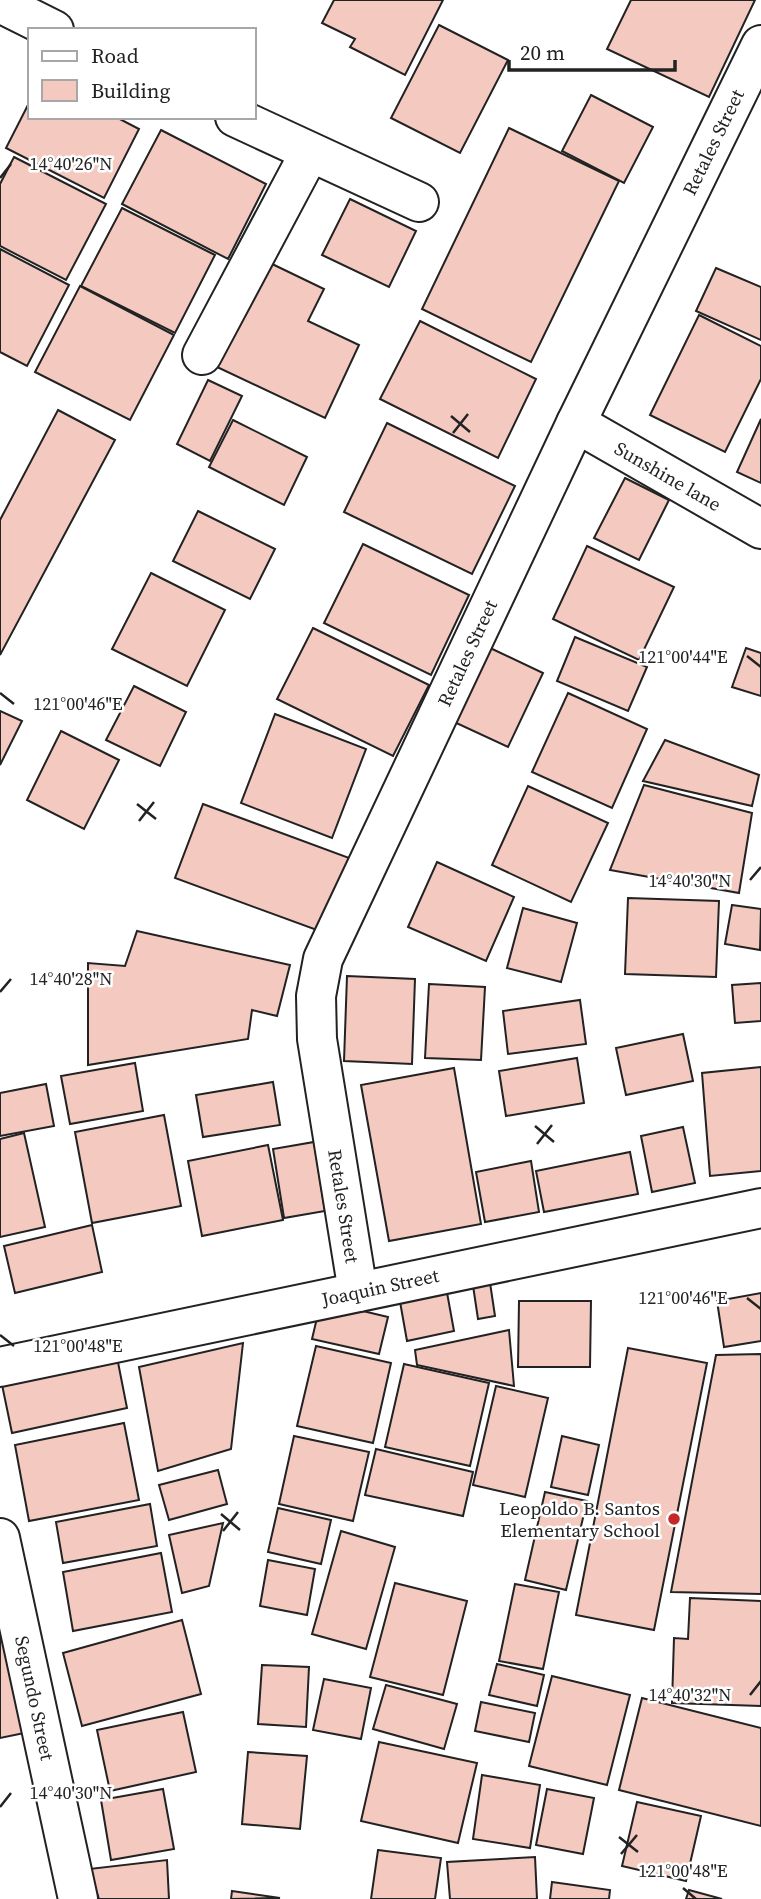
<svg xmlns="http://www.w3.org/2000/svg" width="761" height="1899" viewBox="0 0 761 1899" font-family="'Source Serif 4',serif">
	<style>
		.building { fill: #f3c9c0; stroke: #222; stroke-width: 2 }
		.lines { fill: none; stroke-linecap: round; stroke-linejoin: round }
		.minor-casing { stroke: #222; stroke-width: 42 }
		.minor { stroke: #fff; stroke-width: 38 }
		.ticks { fill: none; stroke: #222; stroke-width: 2.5 }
		.poi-dot { fill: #c62828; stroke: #fff; stroke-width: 2.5 }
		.labels { text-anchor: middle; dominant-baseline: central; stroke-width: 5; stroke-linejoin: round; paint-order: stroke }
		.street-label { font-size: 19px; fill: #222; stroke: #fff }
		.poi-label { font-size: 19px; fill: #222; stroke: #fff; text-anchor: end }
		.ticks-label { font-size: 18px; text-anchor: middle; fill: #222; stroke: #fff; stroke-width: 5; stroke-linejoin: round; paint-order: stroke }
	</style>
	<rect width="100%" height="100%" fill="#fff"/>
	<g class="building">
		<polygon points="334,0 443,0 405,75 350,47 355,39 322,23"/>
		<polygon points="631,0 755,0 709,97 607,49"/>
		<polygon points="439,25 508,60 460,153 391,118"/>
		<polygon points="591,95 653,127 624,183 562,151"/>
		<polygon points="30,101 30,117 116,117 139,129 104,198 6,148"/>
		<polygon points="509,128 619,181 531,362 422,309"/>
		<polygon points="161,130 266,184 228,259 122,204"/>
		<polygon points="14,157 106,204 66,280 0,246 0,184"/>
		<polygon points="350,199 416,231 389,287 322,255"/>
		<polygon points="122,208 215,255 175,333 81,286"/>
		<polygon points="0,249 69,285 27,366 0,352"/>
		<polygon points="268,262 324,289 308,321 359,345 325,418 217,367"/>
		<polygon points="716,268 761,287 761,340 696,311"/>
		<polygon points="80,286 174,335 130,420 35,372"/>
		<polygon points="699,315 761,346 761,379 725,452 650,415"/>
		<polygon points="420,321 536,379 498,458 380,399"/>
		<polygon points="208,380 242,396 210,461 177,444"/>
		<polygon points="58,410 115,440 0,655 0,520"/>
		<polygon points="761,419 761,483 737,472"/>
		<polygon points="233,420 307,457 284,505 209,467"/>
		<polygon points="387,423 515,486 472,574 344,512"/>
		<polygon points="625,478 669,500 639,560 594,538"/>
		<polygon points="198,511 275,549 250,599 173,561"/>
		<polygon points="363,544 469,595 431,675 324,623"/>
		<polygon points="587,546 674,587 639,660 553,619"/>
		<polygon points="151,573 225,610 187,686 112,649"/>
		<polygon points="313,628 429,685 393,756 277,699"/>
		<polygon points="575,637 647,667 628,711 557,681"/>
		<polygon points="488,647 543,673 508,747 452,721"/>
		<polygon points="746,648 761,653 761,696 732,687"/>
		<polygon points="134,686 186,712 160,766 106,740"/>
		<polygon points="568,693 647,729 612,808 532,772"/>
		<polygon points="0,711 22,721 0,765"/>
		<polygon points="275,714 366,749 332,838 241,803"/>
		<polygon points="61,731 119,760 84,829 27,800"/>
		<polygon points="665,740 759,775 752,806 643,781"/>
		<polygon points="644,785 752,813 739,893 610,870"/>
		<polygon points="528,786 608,823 571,902 492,865"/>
		<polygon points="203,804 352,859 325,933 175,878"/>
		<polygon points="437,862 514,897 486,961 408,927"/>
		<polygon points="628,898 719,901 716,977 625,974"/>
		<polygon points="732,905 761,909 760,950 725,944"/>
		<polygon points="523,908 577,923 561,982 507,968"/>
		<polygon points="137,931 290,965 277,1016 252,1010 248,1039 88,1065 88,963 125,966"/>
		<polygon points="347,976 415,979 412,1064 344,1061"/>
		<polygon points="761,983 761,1021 735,1023 732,985"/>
		<polygon points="429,984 485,987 481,1060 425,1058"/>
		<polygon points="580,1000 586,1044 508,1054 503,1011"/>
		<polygon points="683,1034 693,1081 626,1095 616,1048"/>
		<polygon points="577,1058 584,1103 506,1116 499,1071"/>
		<polygon points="135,1063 143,1111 70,1124 61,1076"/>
		<polygon points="761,1067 761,1171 710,1176 702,1073"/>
		<polygon points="454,1068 481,1224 389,1241 361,1085"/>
		<polygon points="273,1082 280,1125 203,1137 196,1095"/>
		<polygon points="46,1084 54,1126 0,1136 0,1093"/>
		<polygon points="164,1115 181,1206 92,1223 75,1132"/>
		<polygon points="683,1127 695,1183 652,1192 641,1136"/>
		<polygon points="24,1133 45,1227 0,1237 0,1139"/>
		<polygon points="314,1142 325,1211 284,1218 273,1149"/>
		<polygon points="268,1145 283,1220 202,1236 188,1161"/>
		<polygon points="630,1152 638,1194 544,1212 536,1171"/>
		<polygon points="531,1161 539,1212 485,1222 476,1172"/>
		<polygon points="92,1225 102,1272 15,1293 4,1246"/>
		<polygon points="489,1276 495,1316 478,1319 472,1279"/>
		<polygon points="446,1287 454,1331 407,1341 399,1296"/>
		<polygon points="761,1293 761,1341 724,1347 717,1301"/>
		<polygon points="321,1301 388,1317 379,1354 312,1339"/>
		<polygon points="519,1301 591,1301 590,1367 518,1367"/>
		<polygon points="509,1330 514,1386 417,1365 415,1350"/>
		<polygon points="243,1343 231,1449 158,1471 139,1367"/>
		<polygon points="316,1346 391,1363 373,1443 297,1426"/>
		<polygon points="115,1347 127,1408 12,1433 0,1375"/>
		<polygon points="628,1348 707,1363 654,1630 576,1615"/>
		<polygon points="761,1354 761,1594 671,1592 716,1355"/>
		<polygon points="404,1364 489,1383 470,1466 385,1447"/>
		<polygon points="496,1386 548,1398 525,1497 473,1485"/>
		<polygon points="124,1423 139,1500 29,1521 15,1445"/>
		<polygon points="294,1436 369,1452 353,1521 279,1504"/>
		<polygon points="562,1436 599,1445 588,1495 551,1487"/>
		<polygon points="376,1449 473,1472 463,1516 365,1495"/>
		<polygon points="218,1470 227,1504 169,1520 159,1485"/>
		<polygon points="545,1492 587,1501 566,1590 525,1580"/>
		<polygon points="150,1504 157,1546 63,1563 56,1522"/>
		<polygon points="278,1508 331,1520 321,1564 268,1552"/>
		<polygon points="223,1523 209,1586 182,1593 169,1535"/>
		<polygon points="341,1531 395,1547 366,1649 312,1634"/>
		<polygon points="161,1553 172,1612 73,1631 63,1572"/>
		<polygon points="268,1560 315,1569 307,1615 260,1606"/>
		<polygon points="395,1583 467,1601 443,1695 370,1677"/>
		<polygon points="515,1584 559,1592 543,1669 499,1661"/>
		<polygon points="690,1598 761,1601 761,1706 672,1703 674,1638 688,1639"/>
		<polygon points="182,1620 201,1694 82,1726 63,1653"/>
		<polygon points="0,1622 34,1731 0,1738"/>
		<polygon points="497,1664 544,1675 537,1706 489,1695"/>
		<polygon points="262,1665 309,1667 306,1727 258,1724"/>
		<polygon points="552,1676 630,1695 607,1785 529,1766"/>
		<polygon points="324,1679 371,1688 361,1739 313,1730"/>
		<polygon points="386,1685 457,1704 444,1749 373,1729"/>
		<polygon points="642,1698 761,1728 761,1826 619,1790"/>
		<polygon points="481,1702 535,1713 529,1742 475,1731"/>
		<polygon points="183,1712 196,1772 110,1791 97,1730"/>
		<polygon points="379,1742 477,1763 458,1843 361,1821"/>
		<polygon points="248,1752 307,1756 300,1829 242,1824"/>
		<polygon points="482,1775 540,1785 530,1848 473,1839"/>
		<polygon points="163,1789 174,1849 111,1860 101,1800"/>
		<polygon points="547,1789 594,1798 583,1854 536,1845"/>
		<polygon points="637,1802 701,1816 686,1881 622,1866"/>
		<polygon points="378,1850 441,1858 435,1899 371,1899"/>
		<polygon points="535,1857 537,1899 450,1899 447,1862"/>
		<polygon points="167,1860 169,1899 99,1899 89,1869"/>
		<polygon points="552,1882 610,1890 609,1899 550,1899"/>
		<polygon points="689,1890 722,1899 686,1899"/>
		<polygon points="232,1891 280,1898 231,1899"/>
	</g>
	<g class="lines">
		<defs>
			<g id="minor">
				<polyline points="0,3 54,30"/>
				<polyline points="235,117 419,202"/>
				<polyline points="202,355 309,154"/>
				<polyline points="576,423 761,529"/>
				<polyline points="358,1292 317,1039 316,996 323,959 576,423 761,45"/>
				<polyline points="0,1367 761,1208"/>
				<polyline points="0,1538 78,1899"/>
			</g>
		</defs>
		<use href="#minor" class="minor-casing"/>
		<use href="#minor" class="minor"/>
	</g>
	<path class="ticks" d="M 0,178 L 11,164M 451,416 L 470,432M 453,433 L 468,414M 747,656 L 761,667M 0,693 L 14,704M 137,804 L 156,819M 139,821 L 154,802M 750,880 L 761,867M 0,992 L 11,979M 535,1126 L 554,1142M 537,1144 L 552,1125M 747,1298 L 761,1309M 0,1335 L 14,1346M 221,1514 L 240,1530M 223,1531 L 238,1512M 750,1695 L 761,1681M 0,1807 L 11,1793M 619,1837 L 638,1852M 621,1854 L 637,1835M 683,1888 L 696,1899"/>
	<circle class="poi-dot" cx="674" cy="1519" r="7"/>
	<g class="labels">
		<g class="street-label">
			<text transform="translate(713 142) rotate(-64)">Retales Street</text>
			<text transform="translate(668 476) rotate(30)">Sunshine lane</text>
			<text transform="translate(467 653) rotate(-65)">Retales Street</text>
			<text transform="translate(344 1206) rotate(81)">Retales Street</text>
			<text transform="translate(380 1287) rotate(-12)">Joaquin Street</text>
			<text transform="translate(35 1698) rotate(78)">Segundo Street</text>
		</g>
		<g class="poi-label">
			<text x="660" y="1508">Leopoldo B. Santos<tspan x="660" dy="22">Elementary School</tspan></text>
		</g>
	</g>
	<g class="ticks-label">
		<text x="71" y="170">14°40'26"N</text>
		<text x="683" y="663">121°00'44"E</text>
		<text x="78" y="710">121°00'46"E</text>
		<text x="690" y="887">14°40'30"N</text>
		<text x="71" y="985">14°40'28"N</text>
		<text x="683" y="1304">121°00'46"E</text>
		<text x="78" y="1352">121°00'48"E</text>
		<text x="690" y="1701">14°40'32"N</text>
		<text x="71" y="1799">14°40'30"N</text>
		<text x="683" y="1877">121°00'48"E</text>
	</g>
	<rect x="28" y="28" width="228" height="91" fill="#ffffff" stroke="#a7a7a7" stroke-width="2"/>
	<rect x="42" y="51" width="35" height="10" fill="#ffffff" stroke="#a7a7a7" stroke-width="2"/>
	<text x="91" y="63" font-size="21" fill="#222222">Road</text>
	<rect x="42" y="80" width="35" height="21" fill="#f3c9c0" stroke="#a7a7a7" stroke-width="2"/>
	<text x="91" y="98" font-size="21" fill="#222222">Building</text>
	<path d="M509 60v10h166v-10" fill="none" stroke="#222222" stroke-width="3.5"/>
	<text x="520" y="60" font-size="21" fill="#222222" stroke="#ffffff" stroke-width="5" paint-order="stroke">20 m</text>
</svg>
